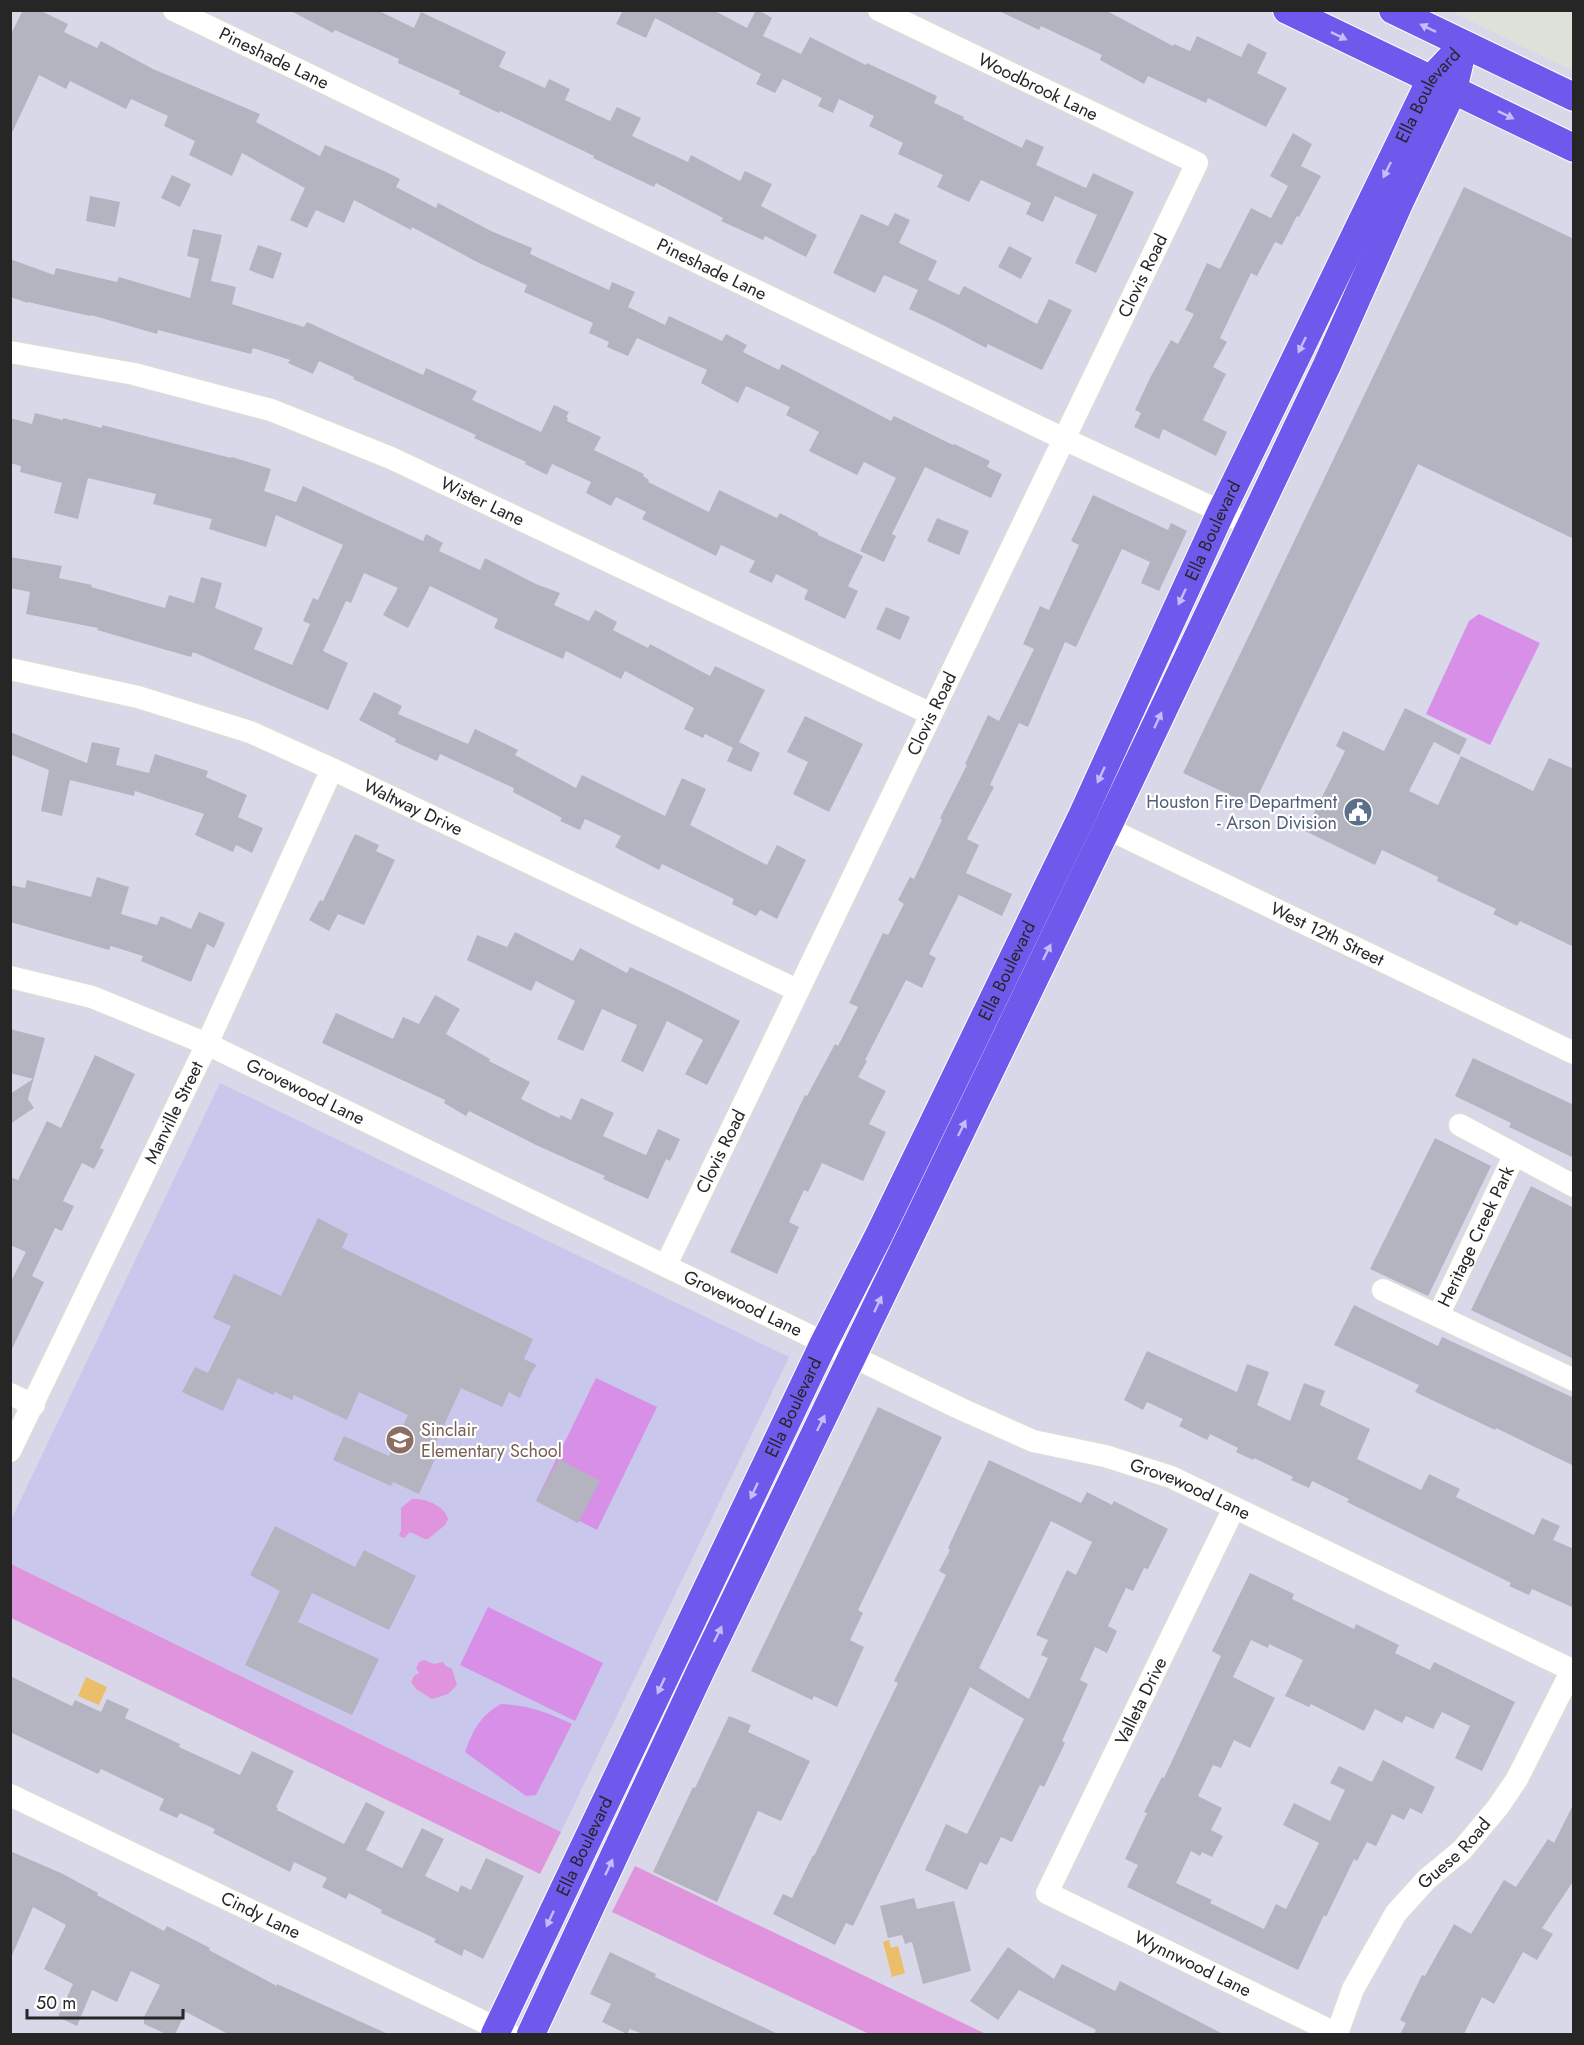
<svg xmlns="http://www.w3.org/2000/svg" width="1584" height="2045" font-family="Jost,sans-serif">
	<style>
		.industrial { fill: #dce1d9 }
		.education { fill: #c9c7eb }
		.green { fill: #e094dd }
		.pitch { fill: #d78fe8 }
		.water { fill: #ebbe6a }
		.building { fill: #b4b4c0; fill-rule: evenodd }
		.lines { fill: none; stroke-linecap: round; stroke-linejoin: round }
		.minor-casing { stroke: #dce0cd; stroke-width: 24 }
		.major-casing { stroke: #fff; stroke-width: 30 }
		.minor { stroke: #fff; stroke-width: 22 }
		.major { stroke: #6f59ed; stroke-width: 28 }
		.oneway { fill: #c5bdf8 }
		.labels { text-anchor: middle; stroke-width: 4.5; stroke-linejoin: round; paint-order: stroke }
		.street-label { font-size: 18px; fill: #262626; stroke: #fff }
		.service-label { font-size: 18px; fill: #4e5e75; stroke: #fff; text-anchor: end }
		.education-label { font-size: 18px; fill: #785e54; stroke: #fff; text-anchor: start }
	</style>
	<rect width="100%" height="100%" fill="#d8d8e9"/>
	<!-- industrial -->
	<path class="industrial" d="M1449,11H1573V71L1456,14Z"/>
	<!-- education -->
	<path class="education" d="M220,1083L789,1357L561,1832L11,1564L10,1522Z"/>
	<!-- green -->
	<g class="green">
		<path d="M412,1499C425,1498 444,1505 448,1519L445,1525L428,1539H425L410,1532L404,1538L399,1536L401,1531V1508Z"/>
		<path d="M11,1564L561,1832L540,1874L11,1618Z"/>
		<path d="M424,1660L434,1664L443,1662L446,1666L452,1669L457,1685L448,1694L432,1699L416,1689L411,1682L414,1676L419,1673L416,1668L419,1662Z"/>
		<path d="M635,1866L986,2034H869L612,1912Z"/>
	</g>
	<!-- pitch -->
	<g class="pitch">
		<path d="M1479,614L1540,643L1490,745L1426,714L1469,621Z"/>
		<path d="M596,1378L657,1407L597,1530L537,1499Z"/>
		<path d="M488,1607L603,1663L575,1721L460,1665Z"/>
		<path d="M501,1704C529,1705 547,1712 572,1724L536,1795L526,1796L465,1752C473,1730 480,1716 501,1704Z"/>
	</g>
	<!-- water -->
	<g class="water">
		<path d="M86,1677L107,1687L99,1705L78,1696Z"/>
		<path d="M889,1940L891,1948L898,1946L905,1973L892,1977L883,1942Z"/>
	</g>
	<!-- building -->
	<g class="building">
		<path d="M23,10H39L68,24L64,32L97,48L101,41L153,69L260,114L256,122L320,156L325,145L384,171L400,179L396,187L436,208L438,203L491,231L532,248L530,254L609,290L612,282L635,292L628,307L665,325L669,316L722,341L726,334L747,345L743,352L779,370L782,364L891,421L894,416L953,445L954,444L990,461L987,467L1002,474L991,498L925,467L892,534L896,536L884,562L860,551L896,478L864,462L857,475L809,451L819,432L786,415L790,407L759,392L746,386L738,403L701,383L707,370L637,338L628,356L607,347L609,342L589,333L593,323L524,292L527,285L477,262L412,227L411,230L354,200L344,223L316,210L307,228L290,220L305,188L242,153L232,176L189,155L195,141L164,126L168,116L131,99L126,109L70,81L66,89L39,75L10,137V36Z"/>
		<path d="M289,10H377L414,28L421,12L506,52L499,67L545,88L549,79L570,89L565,100L610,121L617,107L641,118L632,136L688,162L691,155L740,181L745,171L772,184L761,206L817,235L806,257L765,236L763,240L721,221L723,218L656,183L654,187L593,158L594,156L500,111L499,113L459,94L460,91L398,63L399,59L335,30L333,33Z"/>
		<path d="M623,10H713L747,28L756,10H758L772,18L763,36L801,54L810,37L866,65L867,63L937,96L934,103L964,117L963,119L1022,148L1026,139L1044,147L1036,165L1086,188L1093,173L1134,192L1096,273L1075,263L1097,215L1055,196L1043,222L1026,214L1031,203L981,180L969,202L937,187L943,175L898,154L903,143L869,126L874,116L839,99L833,113L818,106L822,98L783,79L775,93L756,84L761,74L655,18L646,38L616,24Z"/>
		<path d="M997,10H1105L1173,46L1174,44L1190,51L1197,36L1241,57L1248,43L1267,53L1257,73L1287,88L1266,127L1208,98L1206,103L1148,76L1144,84L1100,60L1102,55L1041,26L1039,30Z"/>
		<path d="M1293,133L1312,144L1301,166L1321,176L1299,217L1297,216L1282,245L1275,242L1257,276L1251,273L1220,338L1227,342L1213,367L1226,374L1203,420L1227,432L1216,456L1163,429L1159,439L1134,427L1141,413L1135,410L1150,378L1171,340L1178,344L1194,314L1185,310L1207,263L1220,269L1251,208L1271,218L1288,186L1270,176Z"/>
		<path d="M172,175L191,184L180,207L161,198Z"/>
		<path d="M1464,187L1574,239V539L1418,464L1253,806L1183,773Z"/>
		<path d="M90,196L120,202L115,227L86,221Z"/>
		<path d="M895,213L910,220L899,243L937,261L928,280L959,295L964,286L1037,324L1049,299L1072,310L1042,370L988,344L986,348L943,325L909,309L918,290L884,275L875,293L833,273L861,214L888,226Z"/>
		<path d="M193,229L222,235L211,281L236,287L232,304L304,327L307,322L423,375L426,368L477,391L472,400L541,432L554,405L569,412L566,417L568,418L567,421L601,437L594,450L644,474L643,476L649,480L648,482L709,512L719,490L777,518L780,513L818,533V535L863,556L848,586L858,591L845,619L804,599L808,590L776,574L772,583L749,572L755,561L721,545L716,556L642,519L646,512L616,497L611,506L586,493L591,482L552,464L547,475L525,464L526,462L474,438L476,435L353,379L354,377L319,361L313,374L288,363L290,360L253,348L251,354L158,330L157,334L91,315L90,316L28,302V303L10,297V259L54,275L56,268L117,282L119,277L190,298L199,259L187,256Z"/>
		<path d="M258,245L282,253L273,279L249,270Z"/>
		<path d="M1009,246L1032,258L1021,279L998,267Z"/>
		<path d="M35,413L63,420V418L102,428V425L231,458L232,457L271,469L264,491L296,502L303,486L423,541L426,534L443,543L439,551L480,570L485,558L536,584L560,593L554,605L589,621L595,610L617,622L613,630L648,648L650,644L710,676L715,666L765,690L739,742L760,753L751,772L727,761L733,748L705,734L703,738L684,729L694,708L625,671L621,679L566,651L563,659L494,628L498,619L430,586L408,628L383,615L398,588L364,573L351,603L346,601L323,651L348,663L328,710L193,652L191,657L97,630L98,628L26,614L30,592L10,588V557L62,566L59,578L92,585L91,587L165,608L169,595L194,603L201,577L222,583L215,608L263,628L254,649L292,665L310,624L303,621L313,598L318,600L343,545L276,515L266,547L209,529L212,519L153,504L156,494L88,478L78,519L54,513L62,483L20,472L21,466L10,463V418L32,424Z"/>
		<path d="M1093,495L1168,530L1171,523L1187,531L1159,591L1141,583L1150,562L1122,549L1076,647L1065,642L1028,727L1019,723L990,785L994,787L967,839L979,845L966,873L1012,894L1002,916L959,895L929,954L936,958L922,988L906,980L865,1060L867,1061L858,1077L886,1091L869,1124L886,1132L863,1181L822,1163L808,1192L804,1190L789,1222L799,1227L777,1274L730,1252L805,1095L807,1096L835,1044L838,1046L858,1007L849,1003L883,933L888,935L904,904L898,900L910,877L914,879L942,820L940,818L967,765L965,764L988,715L999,721L1034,649L1023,644L1040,606L1049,610L1079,545L1071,541Z"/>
		<path d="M937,518L969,531L959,555L927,541Z"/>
		<path d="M886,607L910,617L900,640L876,629Z"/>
		<path d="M374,692L402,706L398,714L468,744L475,729L518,750L515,755L576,788L582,775L665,816L682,778L706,789L690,825L767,865L777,845L806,860L777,919L760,910L756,916L732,904L734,899L662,864L659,870L615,847L621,836L585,819L580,830L560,821L562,818L513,792L514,788L440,754L437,761L395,742L396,739L359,720Z"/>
		<path d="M1405,708L1467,739L1459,755L1434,742L1409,791L1438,805L1461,756L1533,791L1549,758L1574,769V947L1520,921L1517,926L1493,914L1496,909L1437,881L1438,877L1382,850L1375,865L1305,831L1345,751L1336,746L1343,731L1384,751Z"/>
		<path d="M805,716L863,744L829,812L793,794L808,762L787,752Z"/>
		<path d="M10,732L87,763L92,742L120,748L116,765L149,773L155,754L208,771L206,777L247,795L238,817L263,828L252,853L236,845L233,852L195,835L204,814L135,791L134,796L70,780L62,816L41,811L49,770L10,754Z"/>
		<path d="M355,834L379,845L376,851L395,860L364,925L338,914L329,931L309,920L320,900L323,901Z"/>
		<path d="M97,877L129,887L121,914L157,925L161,916L191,929L199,912L225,923L214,948L207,944L191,982L141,961L143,956L111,946L109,950L10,922V885L25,888L27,880L91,897Z"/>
		<path d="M515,932L573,961L580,948L627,973L630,967L677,989L740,1021L707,1085L685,1074L703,1040L667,1021L643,1072L621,1061L637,1025L602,1009L583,1051L557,1039L575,1001L536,981L531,991L467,960L477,935L507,947Z"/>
		<path d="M435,995L460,1009L446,1034L490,1059L489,1061L530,1082L521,1099L559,1118L561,1115L571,1120L581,1098L614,1113L603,1136L646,1155L658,1129L680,1139L670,1161L666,1159L648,1199L603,1179L605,1176L536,1145L469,1111L466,1116L444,1103L445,1100L322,1043L336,1013L393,1039L403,1017L419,1024Z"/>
		<path d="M10,1029L45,1038L28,1099L34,1108L10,1124V1094L33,1079L10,1073Z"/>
		<path d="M95,1055L135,1074L100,1148L104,1150L94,1169L82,1163L63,1201L74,1206L62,1231L55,1228L32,1276L44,1282L10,1353V1283L26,1252L10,1245V1177L18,1180L47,1121L61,1128Z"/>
		<path d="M1473,1058L1574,1105V1158L1509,1127L1511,1123L1455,1096Z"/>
		<path d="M1435,1138L1491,1166L1428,1296L1370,1269Z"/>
		<path d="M1531,1186L1574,1208V1359L1471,1310Z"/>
		<path d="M318,1218L348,1234L342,1248L533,1339L524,1359L537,1365L531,1373L520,1398L509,1392L502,1407L461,1388L430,1456L435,1459L419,1494L393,1482L391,1486L333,1460L344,1436L389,1456L408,1415L359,1392L347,1420L294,1395L292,1400L275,1392L273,1395L238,1378L223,1411L182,1392L195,1367L208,1373L231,1326L213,1318L234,1274L281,1296Z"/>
		<path d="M1354,1305L1438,1346L1442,1337L1574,1398V1466L1496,1428L1495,1430L1415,1392L1419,1385L1334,1345Z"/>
		<path d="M1147,1351L1237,1392L1247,1364L1269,1372L1257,1405L1290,1421L1304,1383L1325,1391L1320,1405L1370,1429L1357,1459L1421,1490L1429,1474L1460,1489L1456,1497L1534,1535L1542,1518L1560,1526L1553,1540L1574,1549V1608L1532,1589L1529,1595L1509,1586L1511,1583L1347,1502L1349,1499L1312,1481L1309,1488L1291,1480L1293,1477L1254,1458L1253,1460L1236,1452L1238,1448L1210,1434L1207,1440L1179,1426L1183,1419L1147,1402L1143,1410L1124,1400Z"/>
		<path d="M878,1407L942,1437L858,1610L863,1613L850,1640L864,1647L837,1707L814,1696L812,1700L751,1671Z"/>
		<path d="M559,1459L600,1481L578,1523L536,1501Z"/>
		<path d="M989,1460L1081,1503L1087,1492L1112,1505L1114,1501L1168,1529L1148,1569L1144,1568L1133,1591L1126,1588L1108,1626L1117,1631L1107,1653L1095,1647L1080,1680L1088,1684L1062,1741L1065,1743L1044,1787L1040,1785L1012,1842L1001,1837L987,1865L980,1862L967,1890L925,1870L946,1824L967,1834L1024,1719L970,1687L853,1926L846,1923L835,1945L773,1914L783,1894L792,1898L813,1855L814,1856L898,1683L894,1681L946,1575L939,1571L950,1550L948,1548ZM1051,1521L1092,1542L1076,1575L1067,1570L1036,1635L1048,1640L1041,1655L1048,1658L1029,1699L979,1668Z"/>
		<path d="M275,1526L355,1567L364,1550L416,1576L389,1630L312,1593L298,1622L379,1659L352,1715L245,1665L280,1591L250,1575Z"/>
		<path d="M1250,1573L1294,1594L1292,1599L1354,1629L1356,1624L1399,1645L1395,1653L1430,1670L1434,1662L1515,1702L1482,1771L1455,1758L1470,1726L1442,1712L1433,1729L1406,1716L1402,1723L1375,1709L1364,1731L1311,1704L1309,1707L1285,1696L1303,1660L1269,1644L1268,1648L1251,1640L1233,1677L1275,1698L1250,1748L1234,1740L1221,1768L1213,1765L1198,1796L1222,1808L1211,1830L1223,1836L1212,1857L1202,1852L1200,1856L1191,1851L1176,1883L1212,1900L1210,1903L1264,1929L1276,1904L1286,1909L1319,1843L1283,1825L1294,1803L1330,1821L1345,1790L1330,1783L1339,1766L1372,1782L1383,1760L1435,1787L1422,1814L1410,1808L1404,1820L1392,1814L1376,1846L1367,1842L1357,1861L1354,1859L1326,1917L1324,1915L1298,1970L1127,1887L1138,1865L1125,1859L1147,1813L1144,1812L1162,1777L1164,1778L1221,1656L1212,1651Z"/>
		<path d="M10,1676L72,1706L75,1700L101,1712L107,1699L129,1709L125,1718L180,1744L179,1747L240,1775L252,1751L294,1771L276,1807L278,1808L277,1810L344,1844L366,1802L385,1812L366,1850L402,1868L422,1828L444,1839L425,1876L458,1892L461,1885L471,1890L486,1858L524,1876L483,1959L464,1949L462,1956L434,1942L436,1939L381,1913L382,1910L349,1893L346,1899L322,1887L327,1878L294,1862L290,1872L213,1833L215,1829L180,1813L177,1818L159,1810L164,1799L101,1769L98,1774L10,1732Z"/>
		<path d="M729,1716L751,1725L748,1732L810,1761L781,1821L758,1811L717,1902L653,1872L693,1787L695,1788Z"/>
		<path d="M1574,1803V1880L1542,1928L1553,1934L1537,1960L1523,1952L1494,2004L1482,1997L1464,2034H1400L1406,2023L1400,2020L1422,1975L1425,1976L1454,1924L1471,1934L1504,1880L1516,1887L1548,1839L1554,1843Z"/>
		<path d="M10,1851L63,1874L98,1893L97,1895L164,1931L167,1926L210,1948L209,1950L277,1986V1984L388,2034H228L186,2012L175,2034H166L144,2024V2017L160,1985L131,1971L117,2002L92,1990L77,2026L58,2017L73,1984L44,1969L66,1925L33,1907L10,1960Z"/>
		<path d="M914,1898L917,1909L954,1901L971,1971L923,1984L912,1942L905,1944L902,1935L888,1938L880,1906Z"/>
		<path d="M1008,1947L1054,1979L1062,1964L1115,1991L1120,1981L1223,2034H1094L1096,2030L1019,1990L998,2020L970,2001Z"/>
		<path d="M610,1952L656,1974L655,1977L778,2034H643L630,2029L627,2034L602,2022L611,2004L590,1994Z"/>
	</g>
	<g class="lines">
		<!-- minor casing -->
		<g class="minor-casing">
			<g id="minor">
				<path id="s1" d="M174,10L1064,439L1250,525"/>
				<path id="s2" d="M10,352L134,374L271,410L391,458L931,714"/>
				<path id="s3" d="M10,669L138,697L250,732L332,769L797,990"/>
				<path id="s4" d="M1092,821L1574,1053"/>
				<path id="s5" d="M10,977L92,997L207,1044L959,1408L1033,1441L1105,1456L1171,1477L1574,1671"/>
				<path d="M1460,1125L1574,1186"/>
				<path id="s6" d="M666,1265L1197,163L879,10"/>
				<path d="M1383,1290L1574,1380"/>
				<path id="s7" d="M1438,1316L1514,1156"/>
				<path d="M10,1394L34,1405"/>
				<path id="s8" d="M10,1451L207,1044L332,769"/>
				<path id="s9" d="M1234,1508L1047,1893L1337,2034L1353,1989L1396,1913L1427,1879L1462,1850L1498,1807L1517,1779L1572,1670"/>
				<path id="s10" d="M10,1795L509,2034"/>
			</g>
		</g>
		<!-- major casing -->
		<g class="major-casing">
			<g id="major">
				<path d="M1287,10L1574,148"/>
				<path d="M1393,10L1574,97"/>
				<path id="s11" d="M495,2034L824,1343L879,1235L1082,816L1221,512L1431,79L1463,45"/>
				<path d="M531,2034L700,1672L1107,828L1327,365L1400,201L1453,90L1463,47"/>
			</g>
		</g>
		<!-- minor -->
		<use href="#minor" class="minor"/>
		<!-- major -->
		<use href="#major" class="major"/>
	</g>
	<!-- one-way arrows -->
	<defs><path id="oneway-solid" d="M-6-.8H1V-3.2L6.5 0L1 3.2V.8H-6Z" transform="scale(1.5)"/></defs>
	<g class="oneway">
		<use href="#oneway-solid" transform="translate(1428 28) rotate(-154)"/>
		<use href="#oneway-solid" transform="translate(1339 36) rotate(26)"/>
		<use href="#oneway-solid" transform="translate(1506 115) rotate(26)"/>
		<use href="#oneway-solid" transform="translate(1387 170) rotate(116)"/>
		<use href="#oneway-solid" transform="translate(1302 345) rotate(116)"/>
		<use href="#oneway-solid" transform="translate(1182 597) rotate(115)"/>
		<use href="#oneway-solid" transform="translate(1158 720) rotate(-65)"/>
		<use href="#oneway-solid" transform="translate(1101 775) rotate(115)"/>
		<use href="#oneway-solid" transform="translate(1047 952) rotate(-64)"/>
		<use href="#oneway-solid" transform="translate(962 1128) rotate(-64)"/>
		<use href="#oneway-solid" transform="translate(878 1304) rotate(-65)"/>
		<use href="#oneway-solid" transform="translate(821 1423) rotate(-64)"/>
		<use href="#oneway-solid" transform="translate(754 1491) rotate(115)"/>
		<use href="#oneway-solid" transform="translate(718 1634) rotate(-64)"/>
		<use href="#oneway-solid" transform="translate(661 1686) rotate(115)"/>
		<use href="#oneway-solid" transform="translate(609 1867) rotate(-65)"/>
		<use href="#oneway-solid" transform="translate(550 1919) rotate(115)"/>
	</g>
	<!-- icons -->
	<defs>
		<g id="civic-disc" transform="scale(1.5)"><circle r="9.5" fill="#5c6f8a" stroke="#fff"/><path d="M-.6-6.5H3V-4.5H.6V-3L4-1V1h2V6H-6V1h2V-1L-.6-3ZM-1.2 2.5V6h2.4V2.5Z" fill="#fff"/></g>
		<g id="school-disc" transform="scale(1.5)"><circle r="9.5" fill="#8d6e63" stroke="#fff"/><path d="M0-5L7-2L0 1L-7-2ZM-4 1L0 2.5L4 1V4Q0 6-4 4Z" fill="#fff"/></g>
	</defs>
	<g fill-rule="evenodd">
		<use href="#civic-disc" x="1358" y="812"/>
		<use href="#school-disc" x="400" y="1440"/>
	</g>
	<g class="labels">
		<!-- street labels -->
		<g class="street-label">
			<text dy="6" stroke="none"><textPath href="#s1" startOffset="111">Pineshade Lane</textPath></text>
			<text transform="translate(1038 87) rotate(26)" y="6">Woodbrook Lane</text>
			<text dy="6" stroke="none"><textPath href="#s11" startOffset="2152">Ella Boulevard</textPath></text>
			<text dy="6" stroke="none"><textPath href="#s1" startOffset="597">Pineshade Lane</textPath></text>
			<text dy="6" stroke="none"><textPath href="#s6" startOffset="1098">Clovis Road</textPath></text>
			<text dy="6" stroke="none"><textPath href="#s2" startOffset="498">Wister Lane</textPath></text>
			<text dy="6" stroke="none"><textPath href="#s11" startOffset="1666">Ella Boulevard</textPath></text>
			<text dy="6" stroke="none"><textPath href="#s6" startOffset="612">Clovis Road</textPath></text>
			<text dy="6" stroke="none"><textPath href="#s3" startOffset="428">Waltway Drive</textPath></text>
			<text dy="6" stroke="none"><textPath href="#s4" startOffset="261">West 12th Street</textPath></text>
			<text dy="6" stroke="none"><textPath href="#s11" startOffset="1180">Ella Boulevard</textPath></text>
			<text dy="6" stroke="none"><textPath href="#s5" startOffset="318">Grovewood Lane</textPath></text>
			<text dy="6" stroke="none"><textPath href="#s8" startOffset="376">Manville Street</textPath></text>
			<text dy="6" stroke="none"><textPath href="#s6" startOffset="126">Clovis Road</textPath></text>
			<text dy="6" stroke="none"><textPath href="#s7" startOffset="88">Heritage Creek Park</textPath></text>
			<text dy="6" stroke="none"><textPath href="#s5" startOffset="804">Grovewood Lane</textPath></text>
			<text dy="6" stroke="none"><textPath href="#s11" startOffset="694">Ella Boulevard</textPath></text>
			<text dy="6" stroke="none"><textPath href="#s5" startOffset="1290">Grovewood Lane</textPath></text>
			<text transform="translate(1141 1701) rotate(-64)" y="6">Valleta Drive</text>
			<text dy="6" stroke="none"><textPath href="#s11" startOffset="208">Ella Boulevard</textPath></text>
			<text dy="6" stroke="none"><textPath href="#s9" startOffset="969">Guese Road</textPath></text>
			<text dy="6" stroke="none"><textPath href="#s10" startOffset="278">Cindy Lane</textPath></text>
			<text dy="6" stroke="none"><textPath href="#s9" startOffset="590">Wynnwood Lane</textPath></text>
		</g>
		<!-- service labels -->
		<g class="service-label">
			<text x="1337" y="808">Houston Fire Department<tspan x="1337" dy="21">- Arson Division</tspan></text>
		</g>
		<!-- education labels -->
		<g class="education-label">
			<text x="421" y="1436">Sinclair<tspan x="421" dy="21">Elementary School</tspan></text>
		</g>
	</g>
	<!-- border -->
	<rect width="1584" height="2045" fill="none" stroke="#262626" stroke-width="24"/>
	<!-- scale -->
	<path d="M27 2009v9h156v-9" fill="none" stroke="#262626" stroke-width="3"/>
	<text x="36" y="2009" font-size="18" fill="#262626" stroke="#ffffff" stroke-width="4.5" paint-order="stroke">50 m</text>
</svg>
